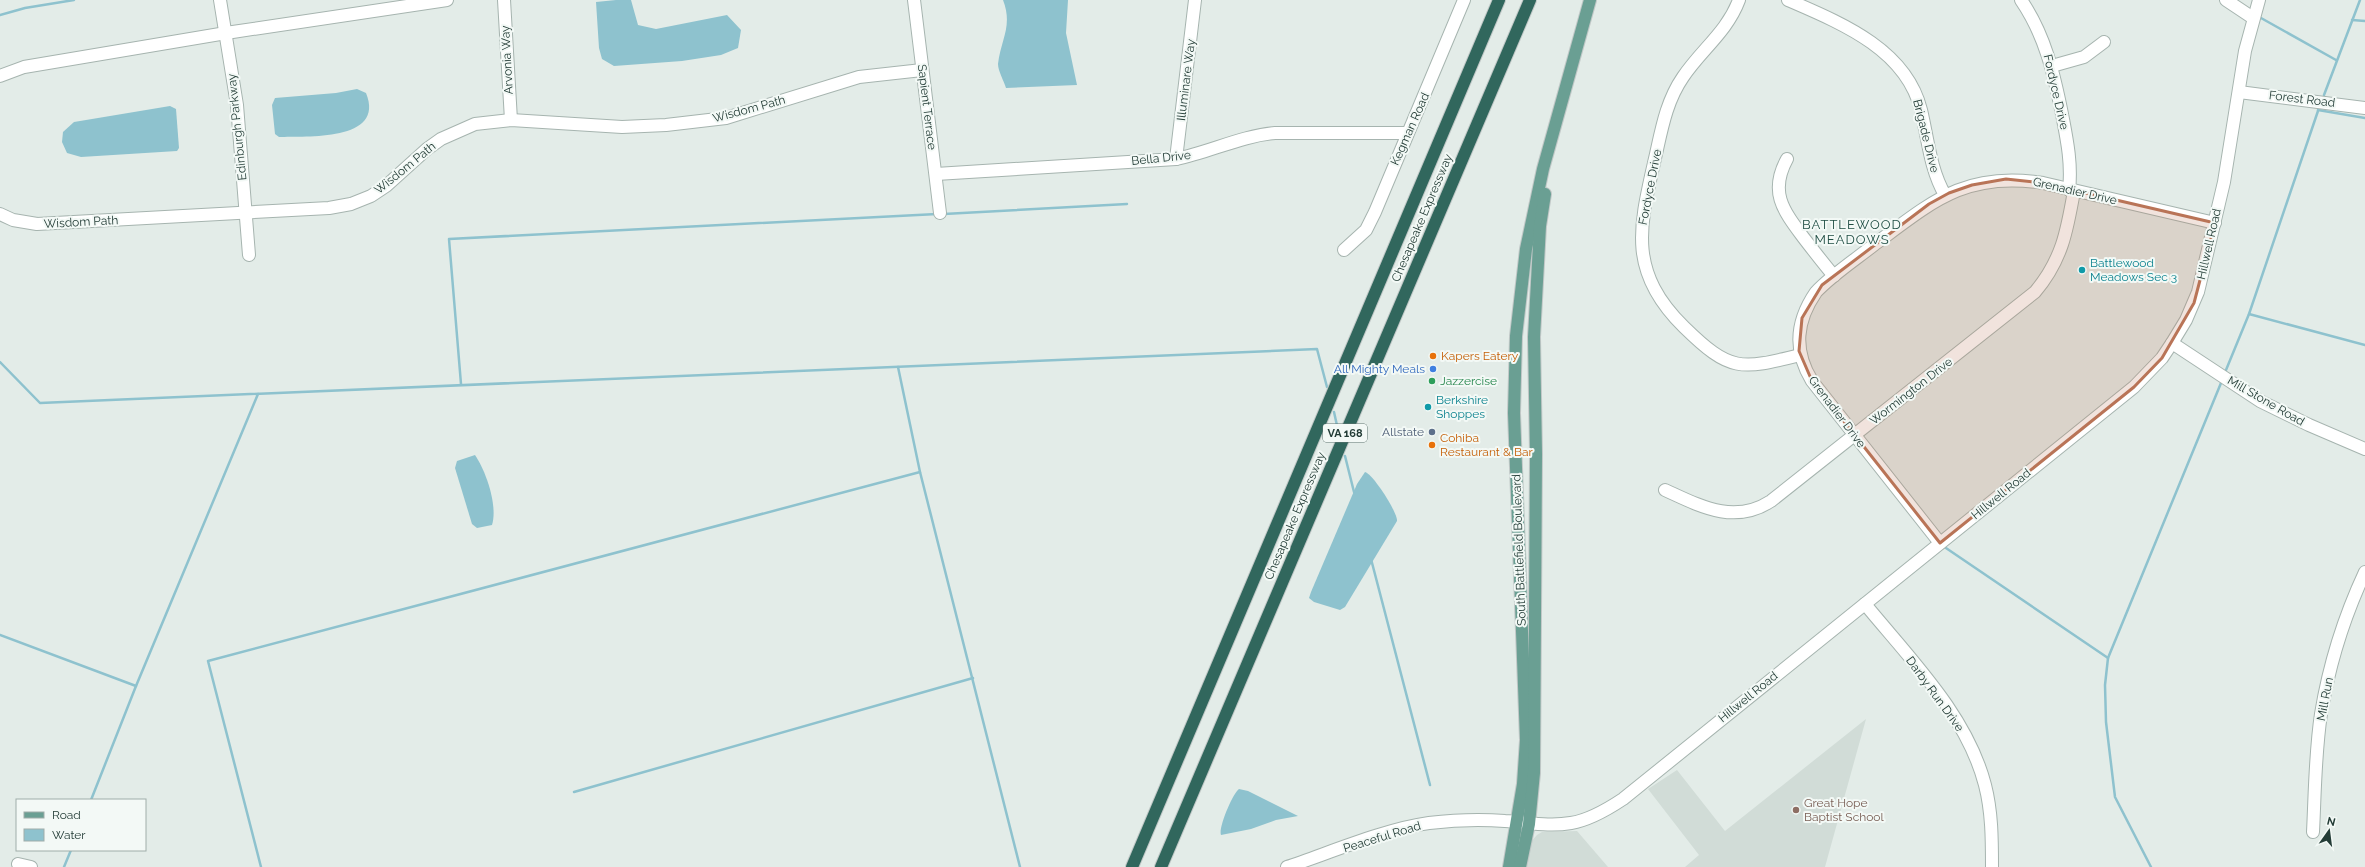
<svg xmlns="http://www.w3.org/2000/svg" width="2365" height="867" font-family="Raleway,sans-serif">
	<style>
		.built { fill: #d1dcd7 }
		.water { fill: #8ec2ce }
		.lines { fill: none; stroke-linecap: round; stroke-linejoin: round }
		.stream { stroke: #8ec2ce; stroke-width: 2.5 }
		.minor-casing { stroke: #a6b4af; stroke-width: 14 }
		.major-casing { stroke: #c1c8c7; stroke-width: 14 }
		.highway-casing { stroke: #c1c8c7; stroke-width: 14 }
		.minor { stroke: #fff; stroke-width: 12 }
		.major { stroke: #6a9f93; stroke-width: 12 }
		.highway { stroke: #31675d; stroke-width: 12 }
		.marked { fill: #b97457; fill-opacity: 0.2; stroke: #b97457; stroke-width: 3; stroke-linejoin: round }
		.culture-dot { fill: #0f9aa8; stroke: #f3f9f6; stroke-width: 1.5 }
		.food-dot { fill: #e8710a; stroke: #f3f9f6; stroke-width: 1.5 }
		.shop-dot { fill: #3f7fe0; stroke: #f3f9f6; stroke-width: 1.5 }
		.leisure-dot { fill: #2e9e5b; stroke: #f3f9f6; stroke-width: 1.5 }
		.service-dot { fill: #5c6f8a; stroke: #f3f9f6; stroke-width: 1.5 }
		.education-dot { fill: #8d6e63; stroke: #f3f9f6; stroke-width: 1.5 }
		.labels { text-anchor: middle; stroke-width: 4; stroke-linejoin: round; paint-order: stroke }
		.shield { fill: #f3f9f6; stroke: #617570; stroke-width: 1 }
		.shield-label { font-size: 11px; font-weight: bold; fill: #233c36 }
		.street-label { font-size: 12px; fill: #233c36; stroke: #f3f9f6 }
		.culture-label { font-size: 12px; fill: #0d838f; stroke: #f3f9f6; text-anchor: start }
		.food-label { font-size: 12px; fill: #c56008; stroke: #f3f9f6; text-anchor: start }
		.shop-label { font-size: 12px; fill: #366cbe; stroke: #f3f9f6; text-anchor: end }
		.leisure-label { font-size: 12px; fill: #27864d; stroke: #f3f9f6; text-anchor: start }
		.service-label { font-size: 12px; fill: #4e5e75; stroke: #f3f9f6; text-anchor: end }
		.education-label { font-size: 12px; fill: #785e54; stroke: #f3f9f6; text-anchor: start }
		.neighbourhood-label { font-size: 13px; letter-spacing: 1px; fill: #204e44; stroke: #f3f9f6 }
	</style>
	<rect width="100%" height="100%" fill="#e3ece8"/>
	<!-- built -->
	<g class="built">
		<path d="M1866,719L1825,867H1685L1699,855L1648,789L1677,770L1725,831Z"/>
		<path d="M1577,831L1608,867H1524L1529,844L1537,835L1542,832Z"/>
	</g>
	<!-- water -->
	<g class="water">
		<path d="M616,0H631L638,25L656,29L727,15L741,30L738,48L721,55L682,61L614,66L602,59L599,48L596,2Z"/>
		<path d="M1003,0H1068L1066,33L1077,85L1006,88C1004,81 998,71 998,64C1001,39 1013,26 1003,0Z"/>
		<path d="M357,89L366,93C386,142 305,136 279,137L275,134L272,105L275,98L336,93Z"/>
		<path d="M170,106L176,109L179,148L177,151L81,157L67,153L62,142L63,132L74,122Z"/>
		<path d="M475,455C486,471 498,506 492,525L477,528L472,524L455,468L457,461Z"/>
		<path d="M1365,472C1373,474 1398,513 1397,521L1345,607L1340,610L1314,602L1309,598L1311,592L1357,484Z"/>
		<path d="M1239,789L1248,791L1298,816L1276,820L1251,829L1221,835C1218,828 1233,793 1239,789Z"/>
	</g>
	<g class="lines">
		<!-- stream -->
		<g class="stream">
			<path d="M0,15L25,8L74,0"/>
			<path d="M2261,18L2336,60"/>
			<path d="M2352,20L2365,21"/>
			<path d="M2324,95L2360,0"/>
			<path d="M2318,110L2365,118"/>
			<path d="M944,214L1127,204"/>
			<path d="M2249,314L2365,345"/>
			<path d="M0,362L40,403L1317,349L1327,387"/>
			<path d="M898,367L920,472L1020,867"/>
			<path d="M2226,370L2249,314L2319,108"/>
			<path d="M461,384L449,239L937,214"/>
			<path d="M1334,412L1338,430"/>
			<path d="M1345,456L1354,492"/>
			<path d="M1943,546L2108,658"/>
			<path d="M1371,559L1430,785"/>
			<path d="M0,635L136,686"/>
			<path d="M574,792L973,678"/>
			<path d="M91,800L136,686L258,394"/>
			<path d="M64,867L71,850"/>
			<path d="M261,867L208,661L920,472"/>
			<path d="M2151,867L2115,797L2106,722L2105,685L2108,658L2221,383"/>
		</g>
		<!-- minor casing -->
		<g class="minor-casing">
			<g id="minor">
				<path d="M220,0L237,105L249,255"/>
				<path d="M504,0L511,120"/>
				<path d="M914,0L940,213"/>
				<path d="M1739,0C1727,32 1701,50 1683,77C1667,100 1662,127 1656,154C1640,225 1626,270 1684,327C1730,372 1740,370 1800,355"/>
				<path d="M1788,0C1841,23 1906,49 1921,110C1928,139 1930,169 1945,195"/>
				<path d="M2021,0C2045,35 2054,74 2062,114C2067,140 2072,164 2069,190"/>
				<path d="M2226,0L2253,18"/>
				<path d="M2052,66L2084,57L2104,42"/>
				<path d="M0,76L24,67L226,33L447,0"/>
				<path d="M2239,92L2365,108"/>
				<path d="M1176,159L1195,0"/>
				<path d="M1787,159C1769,192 1783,210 1803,237C1813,250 1823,263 1834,276"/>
				<path d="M936,174L1176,159C1210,152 1241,136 1275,133H1407"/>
				<path d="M0,214L13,220L37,224L329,208L351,204L371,196L386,186L427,149L441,139L475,124L511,120L622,127L666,125L726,118L859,77L922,70"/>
				<path d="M1344,250L1366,230L1375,212L1464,0"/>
				<path d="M2172,343L2260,401L2309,425L2365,449"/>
				<path d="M1665,490C1700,506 1734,525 1771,501L2035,292C2062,260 2067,231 2074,191"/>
				<path d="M1940,543L1812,381C1793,350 1796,321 1816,292C1833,274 1855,260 1875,244C1933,201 1966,171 2043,183L2215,223"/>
				<path d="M1865,604C1910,659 1967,715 1985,785C1992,812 1992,840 1992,867"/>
				<path d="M2313,832C2315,793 2315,753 2321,714C2329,665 2344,617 2365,572"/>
				<path d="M18,864L31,867"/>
				<path d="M1287,867C1329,853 1385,829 1429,823C1454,820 1479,819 1505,821C1527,822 1548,827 1571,823C1590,820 1608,809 1623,799L2134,387L2162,358L2172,343L2186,320L2198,292L2224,182L2245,51L2259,0"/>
			</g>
		</g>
		<!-- major casing -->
		<g class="major-casing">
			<g id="major">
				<path d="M1509,867L1523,784L1526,740L1514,413L1516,336L1526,249L1543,169L1590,0"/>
				<path d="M1520,867L1529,824L1534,773L1536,454L1534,337L1540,226L1545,194"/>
			</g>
		</g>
		<!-- highway casing -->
		<g class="highway-casing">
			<g id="highway">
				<path d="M1132,867L1499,0"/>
				<path d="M1161,867L1530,0"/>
			</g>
		</g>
		<!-- minor -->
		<use href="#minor" class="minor"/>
		<!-- major -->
		<use href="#major" class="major"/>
		<!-- highway -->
		<use href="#highway" class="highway"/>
	</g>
	<!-- marked area -->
	<path class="marked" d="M2006,179L2043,183L2215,223L2194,303L2162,358L2134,387L1940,543L1812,381L1799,351L1802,318L1822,285L1929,204L1949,193L1972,185Z"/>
	<!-- markers -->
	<g class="culture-dot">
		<circle cx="2082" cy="270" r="4"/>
		<circle cx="1428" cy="407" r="4"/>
	</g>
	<g class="food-dot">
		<circle cx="1433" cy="356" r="4"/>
		<circle cx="1432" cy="445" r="4"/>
	</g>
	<circle class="shop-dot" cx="1433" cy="369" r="4"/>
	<circle class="leisure-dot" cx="1432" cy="381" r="4"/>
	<circle class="service-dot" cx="1432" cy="432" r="4"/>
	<circle class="education-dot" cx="1796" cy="810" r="4"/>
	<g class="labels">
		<!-- shield labels -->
		<rect class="shield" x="1323" y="424" width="44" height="18" rx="3"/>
		<g class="shield-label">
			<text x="1345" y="437">VA 168</text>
		</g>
		<!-- street labels -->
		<g class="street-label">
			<text transform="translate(507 60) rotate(-93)" y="4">Arvonia Way</text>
			<text transform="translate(1186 80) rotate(-83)" y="4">Illuminare Way</text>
			<text transform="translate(2056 92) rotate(77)" y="4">Fordyce Drive</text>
			<text transform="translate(2302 99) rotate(7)" y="4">Forest Road</text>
			<text transform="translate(927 107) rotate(83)" y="4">Sapient Terrace</text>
			<text transform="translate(749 109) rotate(-15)" y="4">Wisdom Path</text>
			<text transform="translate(237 127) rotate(-96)" y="4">Edinburgh Parkway</text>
			<text transform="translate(1410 129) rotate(-66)" y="4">Kegman Road</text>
			<text transform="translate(1926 136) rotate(76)" y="4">Brigade Drive</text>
			<text transform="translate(1161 158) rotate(-6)" y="4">Bella Drive</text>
			<text transform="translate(405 168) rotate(-39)" y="4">Wisdom Path</text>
			<text transform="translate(1650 187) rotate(-79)" y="4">Fordyce Drive</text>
			<text transform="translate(2075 191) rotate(13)" y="4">Grenadier Drive</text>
			<text transform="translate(1422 218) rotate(-67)" y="4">Chesapeake Expressway</text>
			<text transform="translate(81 222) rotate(-3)" y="4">Wisdom Path</text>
			<text transform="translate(2209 244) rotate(-77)" y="4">Hillwell Road</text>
			<text transform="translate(1911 391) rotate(-38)" y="4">Wormington Drive</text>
			<text transform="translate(2266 401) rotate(30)" y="4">Mill Stone Road</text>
			<text transform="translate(1837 412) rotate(53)" y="4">Grenadier Drive</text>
			<text transform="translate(2001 494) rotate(-39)" y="4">Hillwell Road</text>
			<text transform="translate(1295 516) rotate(-67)" y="4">Chesapeake Expressway</text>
			<text transform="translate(1519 550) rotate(-92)" y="4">South Battlefield Boulevard</text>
			<text transform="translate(1935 694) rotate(54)" y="4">Darby Run Drive</text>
			<text transform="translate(1748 697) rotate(-39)" y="4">Hillwell Road</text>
			<text transform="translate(2325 699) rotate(-79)" y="4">Mill Run</text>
			<text transform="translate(1382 837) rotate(-17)" y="4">Peaceful Road</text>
		</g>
		<!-- culture labels -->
		<g class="culture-label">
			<text x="2090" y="267">Battlewood<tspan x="2090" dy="14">Meadows Sec 3</tspan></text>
			<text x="1436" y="404">Berkshire<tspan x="1436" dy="14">Shoppes</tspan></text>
		</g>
		<!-- food labels -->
		<g class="food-label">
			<text x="1441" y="360">Kapers Eatery</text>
			<text x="1440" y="442">Cohiba<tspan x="1440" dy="14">Restaurant &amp; Bar</tspan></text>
		</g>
		<!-- shop labels -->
		<g class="shop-label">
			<text x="1425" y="373">All Mighty Meals</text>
		</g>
		<!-- leisure labels -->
		<g class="leisure-label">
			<text x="1440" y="385">Jazzercise</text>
		</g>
		<!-- service labels -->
		<g class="service-label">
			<text x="1424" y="436">Allstate</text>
		</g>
		<!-- education labels -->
		<g class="education-label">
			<text x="1804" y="807">Great Hope<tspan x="1804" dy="14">Baptist School</tspan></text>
		</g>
		<!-- neighbourhood labels -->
		<g class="neighbourhood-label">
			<text x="1852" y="229">BATTLEWOOD<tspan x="1852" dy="15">MEADOWS</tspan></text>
		</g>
	</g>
	<!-- legend -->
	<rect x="16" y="799" width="130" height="52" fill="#f3f9f6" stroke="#a0ada9"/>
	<rect x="24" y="812" width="20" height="6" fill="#6a9f93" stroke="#a0ada9"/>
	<text x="52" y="819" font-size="12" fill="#233c36">Road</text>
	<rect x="24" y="829" width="20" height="12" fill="#8ec2ce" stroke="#a0ada9"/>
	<text x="52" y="839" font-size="12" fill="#233c36">Water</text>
	<!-- north arrow -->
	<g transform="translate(2329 831) rotate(14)" stroke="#f3f9f6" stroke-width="3" paint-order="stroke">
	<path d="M0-3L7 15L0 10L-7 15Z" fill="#233c36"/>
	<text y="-6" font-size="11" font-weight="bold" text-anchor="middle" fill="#233c36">N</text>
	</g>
</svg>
